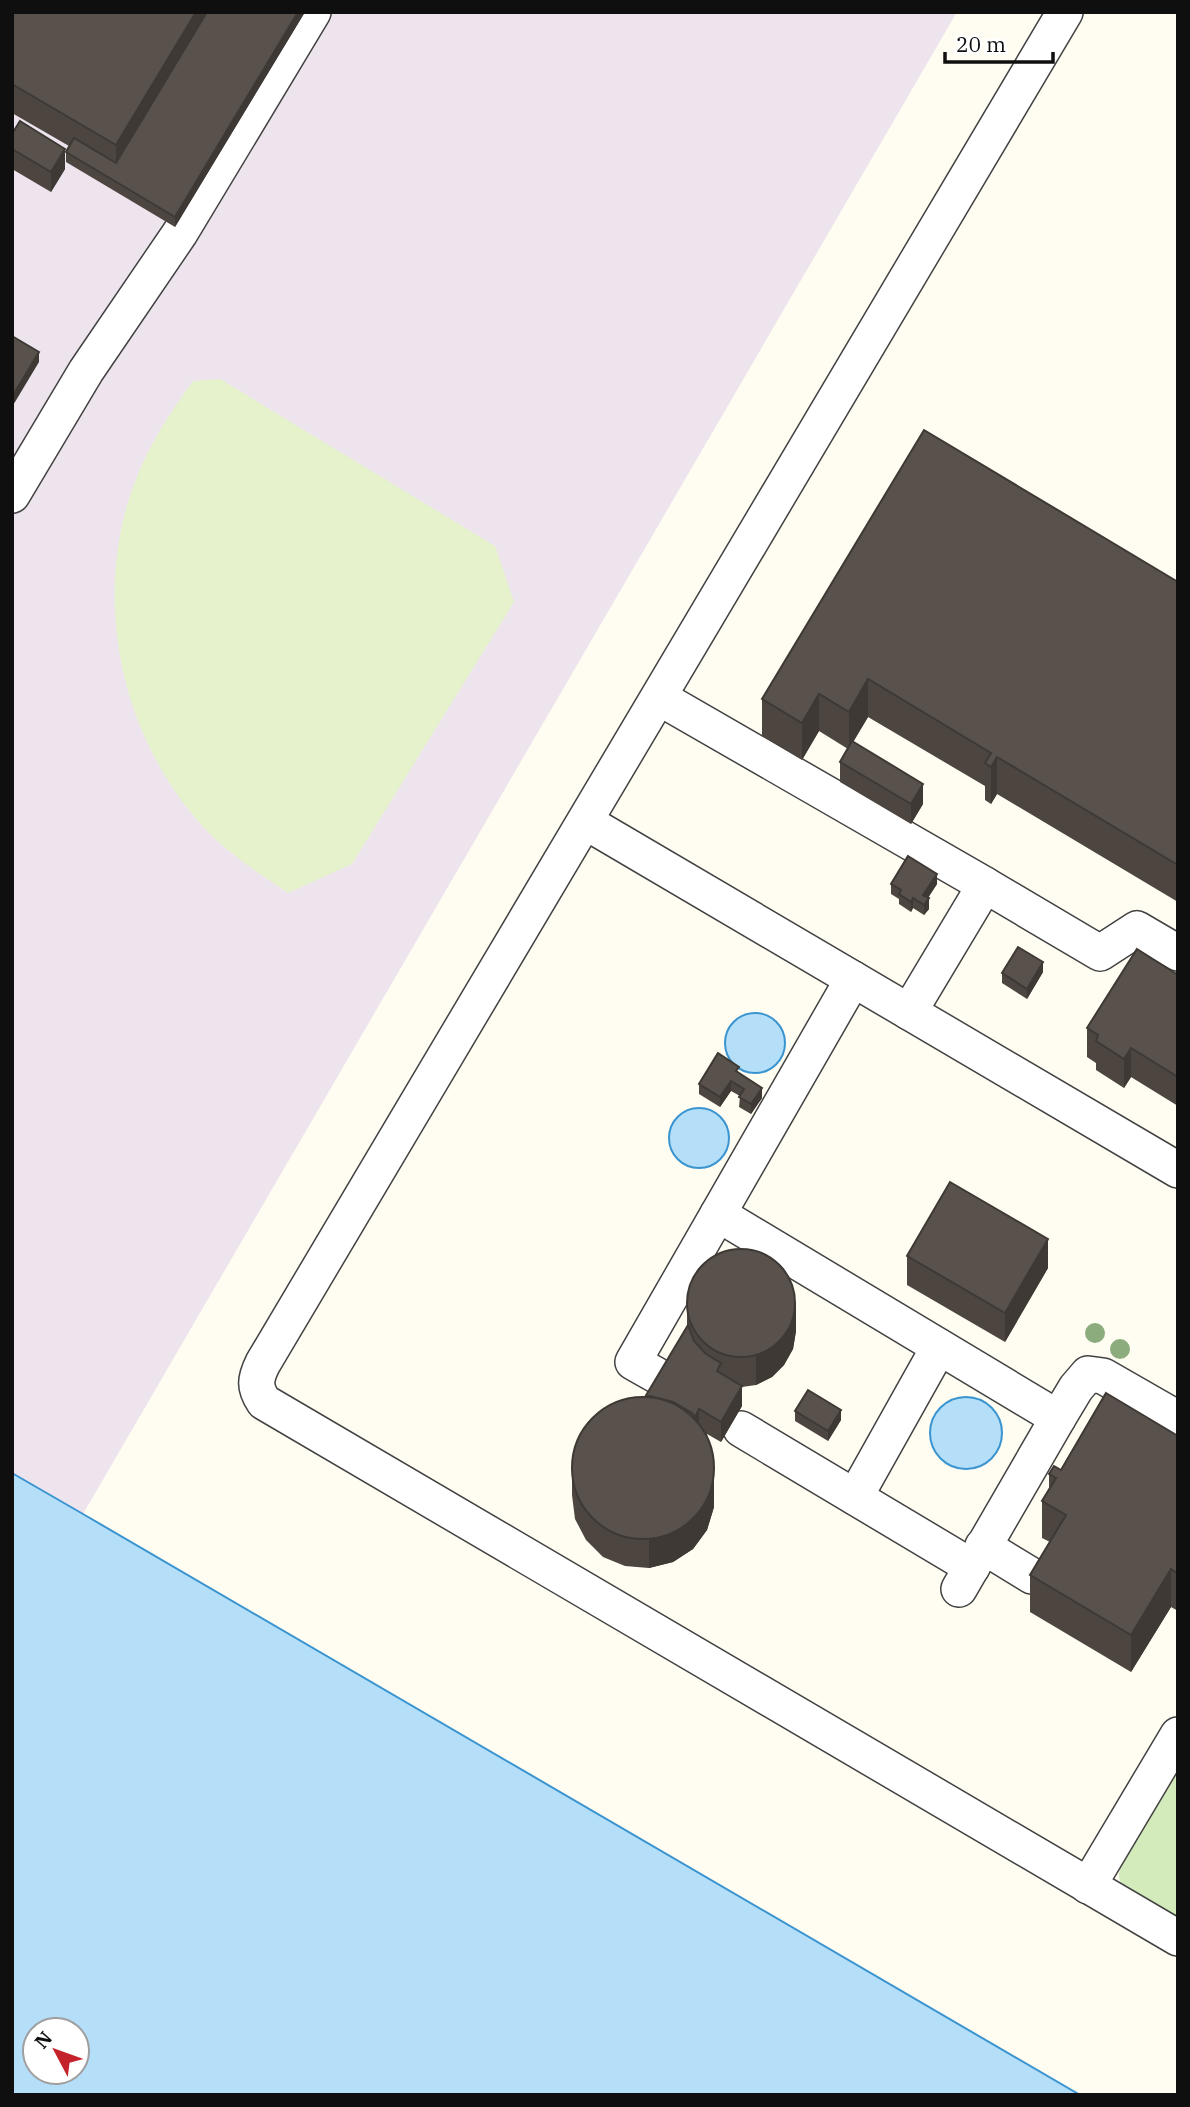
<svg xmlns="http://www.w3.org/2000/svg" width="1190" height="2107" font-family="'IBM Plex Serif',serif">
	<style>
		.industrial { fill: #ede4ee }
		.green { fill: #d3ebba }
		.pitch { fill: #e5f2cc }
		.water { fill: #b5dff8; stroke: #3a94d0; stroke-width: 2; fill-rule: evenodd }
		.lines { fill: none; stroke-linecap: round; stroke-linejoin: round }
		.minor-casing { stroke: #424242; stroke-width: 38 }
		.minor { stroke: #fff; stroke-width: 35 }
		.tree { fill: #8cac7d }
		.wall { fill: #4d4640 }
		.shaded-wall { fill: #3e3934 }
		.building { fill: #59514b; stroke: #3e3934; stroke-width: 2 }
	</style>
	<rect width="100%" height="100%" fill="#fffcf2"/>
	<!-- industrial -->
	<path class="industrial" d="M12,12H957L83,1514L12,1473Z"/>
	<!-- green -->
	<path class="green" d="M1178,1770V1920C1164,1912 1125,1895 1120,1881C1117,1873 1121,1866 1125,1859Z"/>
	<!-- pitch -->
	<path class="pitch" d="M220,379L495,546L514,602L352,864L288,893C260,874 232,856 208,832C123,743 91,604 133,487C147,448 169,414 193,381Z"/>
	<!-- water -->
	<g class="water">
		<circle cx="755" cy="1043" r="30"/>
		<circle cx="699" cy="1138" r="30"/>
		<circle cx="966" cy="1433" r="36"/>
		<path d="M12,1473L83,1514L1080,2095H12ZM35,2030H77V2072H35Z"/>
	</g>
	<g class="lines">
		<!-- minor casing -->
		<g class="minor-casing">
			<g id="minor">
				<path d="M1065,12L263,1363C255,1379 254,1387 264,1402L1178,1938"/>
				<path d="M12,495L86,371L180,233L313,12"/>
				<path d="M660,698L985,885"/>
				<path d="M586,822L1178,1170"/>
				<path d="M909,1012L985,885L1100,953L1137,929L1178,953"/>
				<path d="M718,1214L1058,1418"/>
				<path d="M656,1375L633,1362L853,979"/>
				<path d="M741,1429L972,1567"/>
				<path d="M855,1497L939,1347"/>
				<path d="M983,1546L1032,1576"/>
				<path d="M959,1589L1058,1418L1076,1388L1088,1374L1103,1376L1178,1419"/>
				<path d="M1088,1886L1178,1735"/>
			</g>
		</g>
		<!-- minor -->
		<use href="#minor" class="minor"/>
	</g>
	<!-- trees -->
	<g class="tree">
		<circle cx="1095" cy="1333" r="10"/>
		<circle cx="1120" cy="1349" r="10"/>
	</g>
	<!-- wall -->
	<g class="wall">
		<path d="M12,12H305L175,227L66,162V152L69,146L12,113Z"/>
		<path d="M12,134L65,169L51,192L12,169Z"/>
		<path d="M1178,582V902L997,794L991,804L985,800V786L868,717L853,742L923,804L911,824L840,782V762L848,749L819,731L802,760L762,736V699Z"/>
		<path d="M891,884H937L928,898L929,909L924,915L913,908L911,912L899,904V899L891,894Z"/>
		<path d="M1043,972L1027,999L1002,983V973Z"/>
		<path d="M1178,975V1106L1131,1077L1124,1088L1096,1070V1063L1087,1057V1028Z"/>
		<path d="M739,1073L762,1098L751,1114L739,1107L740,1096L731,1091L720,1107L699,1094V1084Z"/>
		<path d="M907,1256L1048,1268L1005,1342L907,1285Z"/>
		<path d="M687,1297L796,1331L793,1349L784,1365L772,1377L756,1385L742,1387V1406L721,1442L707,1434L714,1507L707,1530L693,1549L673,1562L649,1568L625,1566L603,1557L586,1540L575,1519L572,1495V1466L645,1397L687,1327Z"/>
		<path d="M795,1411L841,1420L828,1441L795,1421Z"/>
		<path d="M1178,1436V1611L1171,1607L1131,1672L1030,1612V1575L1050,1542L1042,1538V1501L1049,1489V1474L1061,1470Z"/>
	</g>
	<!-- shaded-wall -->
	<g class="shaded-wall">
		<path d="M196,12H213L116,174V145Z"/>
		<path d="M298,12H305L175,227V217Z"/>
		<path d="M65,149V169L51,192V172Z"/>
		<path d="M39,352V362L12,407V397Z"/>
		<path d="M868,679V717L849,749V712Z"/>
		<path d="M819,694V731L802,760V723Z"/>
		<path d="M997,757V794L991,804V767Z"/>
		<path d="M923,784V804L911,824V804Z"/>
		<path d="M937,874V884L923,905V895Z"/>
		<path d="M913,898V908L911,912V902Z"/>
		<path d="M929,898V909L924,915V905Z"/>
		<path d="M1043,962V972L1027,999V989Z"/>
		<path d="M1131,1048V1077L1124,1088V1059Z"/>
		<path d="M731,1081V1091L720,1107V1097Z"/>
		<path d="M762,1088V1098L751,1114V1104Z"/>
		<path d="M1048,1239V1268L1005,1342V1313Z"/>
		<path d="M796,1302V1331L793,1349L784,1365L772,1377L756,1385V1356Z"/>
		<path d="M742,1386V1406L721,1442V1422Z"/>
		<path d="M699,1409V1429L692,1422Z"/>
		<path d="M841,1410V1420L828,1441V1431Z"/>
		<path d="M714,1478V1507L707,1530L693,1549L673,1562L649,1568V1539Z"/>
		<path d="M1171,1569V1607L1131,1672V1635Z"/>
	</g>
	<!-- building -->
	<g class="building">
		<path d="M12,12H196L116,145L12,84Z"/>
		<path d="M207,12H298L175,217L66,152L74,138L116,163Z"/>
		<path d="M20,121L65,149L51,172L12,149V134Z"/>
		<path d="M12,336L39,352L12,397Z"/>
		<path d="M924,430L1178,582V865L997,757L991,767L985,763L991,753L868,679L849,712L819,694L802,723L762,699Z"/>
		<path d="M852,741L923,784L911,804L840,762Z"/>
		<path d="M908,856L937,874L923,895L929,898L924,905L913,898L911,902L899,894L901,890L891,884Z"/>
		<path d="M1018,947L1043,962L1027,989L1002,973Z"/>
		<path d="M1137,949L1178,975V1077L1131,1048L1124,1059L1096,1041L1098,1035L1087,1028Z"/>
		<path d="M718,1053L739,1067L736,1071L762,1088L751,1104L739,1097L744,1089L731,1081L720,1097L699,1084Z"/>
		<path d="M950,1182L1048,1239L1005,1313L907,1256Z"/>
		<circle cx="741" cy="1303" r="54"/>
		<path d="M688,1325L694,1341L706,1354L721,1363L717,1371L742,1386L721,1422L699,1409L695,1417L692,1413L673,1402L650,1396L645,1397Z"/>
		<path d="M808,1390L841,1410L828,1431L795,1411Z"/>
		<path d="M1106,1393L1178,1436V1574L1171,1569L1131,1635L1030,1575L1066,1515L1042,1501L1056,1478L1049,1474L1054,1466L1061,1470Z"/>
		<circle cx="643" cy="1468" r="71"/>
	</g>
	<!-- border -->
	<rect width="1190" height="2107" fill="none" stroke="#0f0f0f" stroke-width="28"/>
	<!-- north arrow -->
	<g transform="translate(56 2051) rotate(311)"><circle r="33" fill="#ffffff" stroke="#9f9f9f" stroke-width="2"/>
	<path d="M0-5L12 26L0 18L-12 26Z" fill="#c4232b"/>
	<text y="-10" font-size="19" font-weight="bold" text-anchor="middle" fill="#0f0f0f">N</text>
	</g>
	<!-- scale -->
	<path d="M945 52v10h108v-10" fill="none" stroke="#0f0f0f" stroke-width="3.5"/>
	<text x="956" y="52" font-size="21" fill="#0f0f0f" stroke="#ffffff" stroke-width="5" paint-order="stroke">20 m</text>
</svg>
